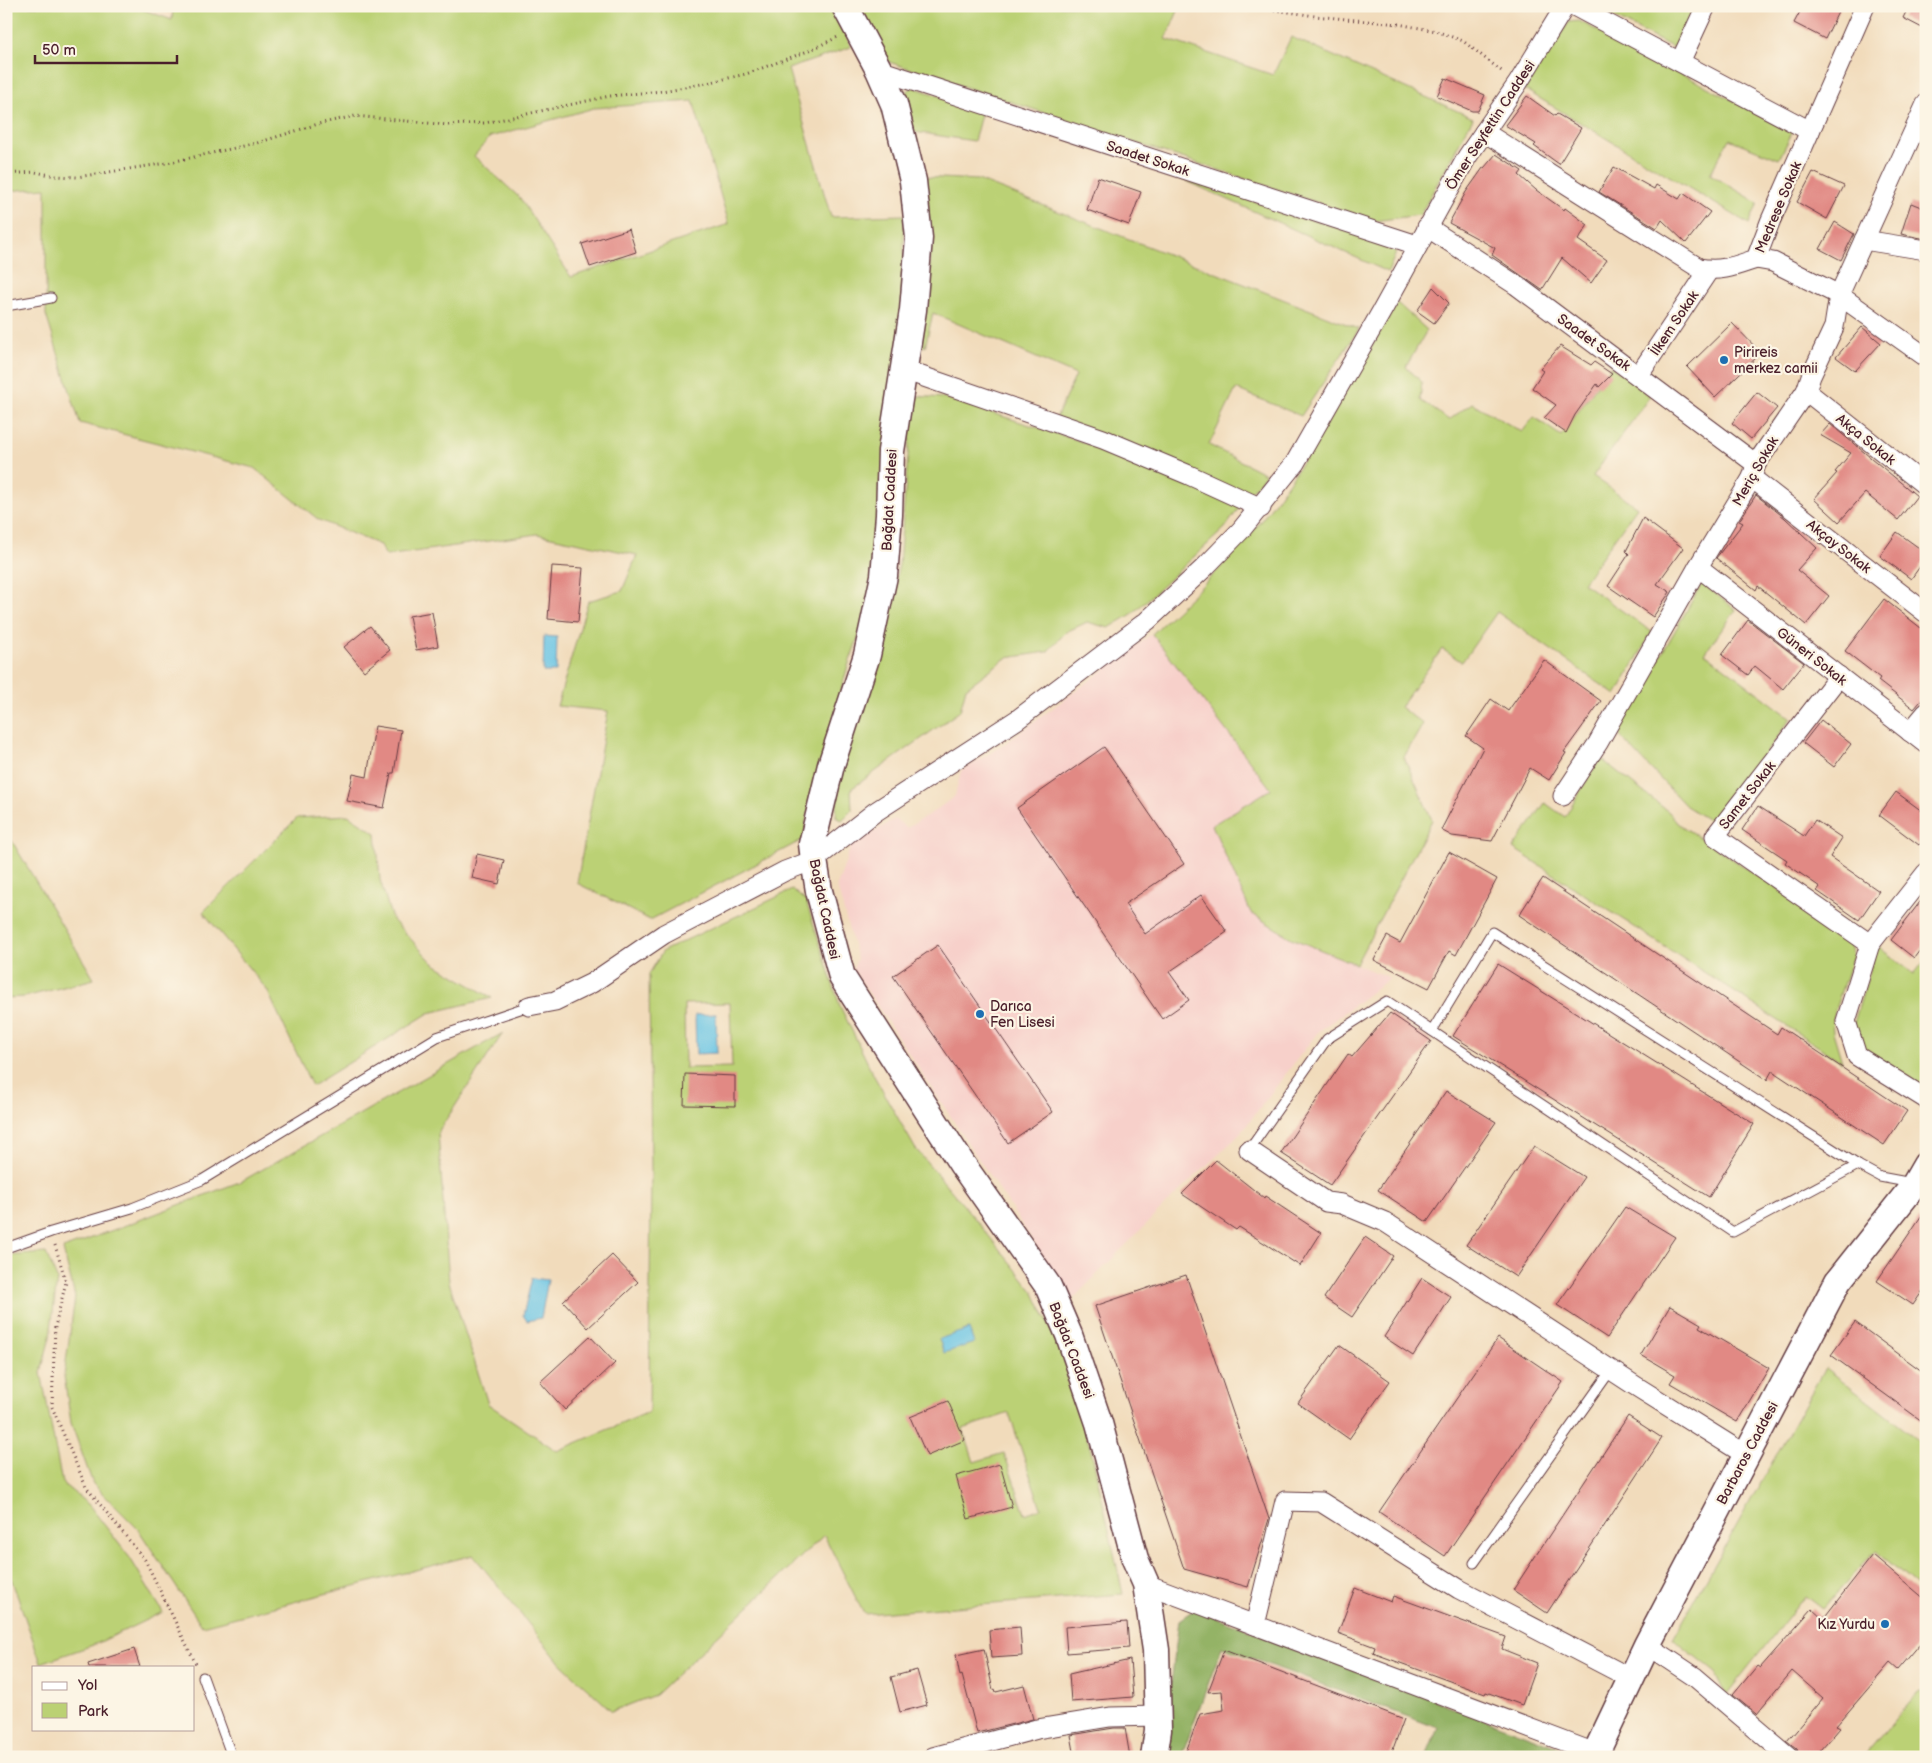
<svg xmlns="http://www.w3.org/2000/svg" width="1932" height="1763" font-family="'Balsamiq Sans',sans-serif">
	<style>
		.built { fill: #f7d0ca }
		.green { fill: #bbd174; stroke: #827850; fill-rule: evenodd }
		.forest { fill: #94b366; stroke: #6f6948 }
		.water { fill: #65c3e4; stroke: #587188 }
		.building { fill: #e18984 }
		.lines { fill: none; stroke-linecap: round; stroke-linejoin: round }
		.lane-casing { stroke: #633b41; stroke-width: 11 }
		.street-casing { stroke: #633b41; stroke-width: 21 }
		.secondary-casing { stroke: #633b41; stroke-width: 29 }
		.path { stroke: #633b41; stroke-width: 3; stroke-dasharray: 1 4; stroke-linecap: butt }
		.lane { stroke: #fff; stroke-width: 9 }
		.street { stroke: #fff; stroke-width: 19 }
		.secondary { stroke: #fff; stroke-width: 26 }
		.poi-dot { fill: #1f6fb2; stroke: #fcf5e5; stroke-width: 2 }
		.labels { text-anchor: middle; stroke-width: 4.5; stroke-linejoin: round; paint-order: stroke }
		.street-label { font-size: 14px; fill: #4a1f2b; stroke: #fcf5e5 }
		.poi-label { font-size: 14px; fill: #4a1f2b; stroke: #fcf5e5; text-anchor: start }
	</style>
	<rect width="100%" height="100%" fill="#fcf5e5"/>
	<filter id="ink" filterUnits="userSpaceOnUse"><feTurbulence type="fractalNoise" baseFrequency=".02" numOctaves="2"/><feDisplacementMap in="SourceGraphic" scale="10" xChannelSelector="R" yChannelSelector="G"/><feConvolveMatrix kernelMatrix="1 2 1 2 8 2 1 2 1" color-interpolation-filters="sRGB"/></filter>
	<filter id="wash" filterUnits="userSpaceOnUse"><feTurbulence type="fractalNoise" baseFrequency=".0096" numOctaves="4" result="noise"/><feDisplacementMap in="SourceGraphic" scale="20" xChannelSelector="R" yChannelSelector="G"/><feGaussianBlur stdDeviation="1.12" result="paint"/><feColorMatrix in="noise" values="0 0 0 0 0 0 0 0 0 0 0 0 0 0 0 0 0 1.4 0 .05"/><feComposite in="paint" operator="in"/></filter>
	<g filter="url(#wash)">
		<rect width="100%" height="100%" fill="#f1dbbb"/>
		<!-- built -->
		<path class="built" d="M1152,634L1271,789L1291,938L1390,978L1318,1032L1239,1135L1167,1203L1072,1300L853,969L857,959L837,886L851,846L895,819L907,828L936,810L955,796L961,771L1002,746Z"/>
		<!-- green -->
		<g class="green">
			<path d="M6,6H133L172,20L173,6H547L548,8L556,6H832L842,22L851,47L788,69L831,217L904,215V288L872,599L847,669L806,821L804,839L650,920L577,883L608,711L557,706L588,601L622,591L637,555L537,534L386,556L380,545L319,520L254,468L80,423L46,315V188L6,191ZM693,101L729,224L571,277L520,198L474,156L490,137L594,108Z"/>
			<path d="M859,6H1180L1166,39L1273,75L1291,37L1473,118L1420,215L1374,221L889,62Z"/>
			<path d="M1592,6H1698L1676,49Z"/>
			<path d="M1579,21L1793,131L1779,159L1729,139L1710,174L1758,203L1749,224L1524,89L1569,22Z"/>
			<path d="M913,87L982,111L974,141L914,132L905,93Z"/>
			<path d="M923,177L978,180L1359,329L1301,416L1236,389L1209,445L1266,474L1248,495L1056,418L1076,375L933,313L925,347L919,344L930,267L928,202Z"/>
			<path d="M1180,178L1387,243L1396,253L1388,272Z"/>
			<path d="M1397,303L1427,330L1406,367L1422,382L1420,400L1449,420L1472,403L1522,432L1534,417L1561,436L1611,366L1650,396L1593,476L1637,507L1583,583L1652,632L1616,695L1497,612L1462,662L1442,649L1400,707L1423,724L1404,757L1432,820L1356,964L1291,938L1251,913L1212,825L1271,789L1152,634C1186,601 1223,568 1253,531C1309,461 1351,380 1397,303Z"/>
			<path d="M913,396L945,398L1077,440L1241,505L1225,528L1132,614L1109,628L1087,622L1066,632L1047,652L1006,658L966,688L960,711L851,789L852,810L842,820L836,817L838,780L873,671L899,565Z"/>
			<path d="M1702,583L1736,610L1705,653L1791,718L1715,824L1686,806L1617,733Z"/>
			<path d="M1600,758L1670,813L1677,823L1846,933L1853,955L1832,1019L1833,1032L1842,1062L1513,848L1545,803L1565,817Z"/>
			<path d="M348,815L376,833L380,880L392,919L433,963L492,998L429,1013L312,1086L267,990L203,912L297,818Z"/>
			<path d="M6,831L94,979L25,997L6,998Z"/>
			<path d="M792,890L806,901L840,1006L874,1076L915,1148L976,1220L1033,1291L1063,1355L1093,1458L1123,1594L864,1614L824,1535L655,1695L612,1711L561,1664L473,1555L202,1626L138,1529L93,1484L71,1423L64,1376L75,1297L63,1249L242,1181L503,1033L438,1132L449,1282L488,1404L557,1451L649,1412L651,1172L649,974L663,951ZM730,1003L732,1067L685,1068L684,1004ZM1009,1413L1041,1508L1025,1514L1004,1453L974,1462L963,1429Z"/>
			<path d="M1877,946L1914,974L1926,959V1092L1862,1048L1853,1026Z"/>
			<path d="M46,1253L57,1279L50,1337L41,1372L62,1483L89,1505L130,1558L163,1612L96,1644L41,1663L6,1564V1256Z"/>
			<path d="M1825,1368L1926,1446V1593L1876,1551L1822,1609L1805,1596L1726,1695L1715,1672L1673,1639Z"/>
			<path d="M1926,1689V1757H1863L1918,1692Z"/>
		</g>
		<!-- forest -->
		<path class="forest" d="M1195,1609L1584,1757H1426L1438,1728L1222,1647L1181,1757H1162L1179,1620Z"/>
		<!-- water -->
		<g class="water">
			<path d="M544,636L557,637L556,672H543Z"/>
			<path d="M716,1014L717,1053L696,1054L695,1015Z"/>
			<path d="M532,1278L548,1280L541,1318L527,1321L523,1315Z"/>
			<path d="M969,1329L974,1343L944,1353L939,1339Z"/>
		</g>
		<g id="blocks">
			<!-- building -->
			<g class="building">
				<path d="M1803,6H1841L1825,39L1794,23Z"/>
				<path d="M1909,6H1926V30L1903,18Z"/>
				<path d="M1445,78L1485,95L1478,111H1472L1437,96Z"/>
				<path d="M1527,96L1555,116L1557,114L1581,128L1559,164L1534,146L1536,144L1505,125Z"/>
				<path d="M1496,154L1522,171L1519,175L1536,190L1564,210L1565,208L1588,225L1578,240L1607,260L1591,283L1562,258L1542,290L1492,255L1495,248L1449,223L1466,192L1483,168H1484Z"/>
				<path d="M1614,167L1654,189L1656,185L1679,199L1683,193L1710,212L1686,243L1662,220L1657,228L1599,192Z"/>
				<path d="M1813,172L1844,186L1827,219L1797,202Z"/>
				<path d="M1098,177L1141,192L1129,225L1087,210Z"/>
				<path d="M1911,203L1926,209V239L1901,234Z"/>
				<path d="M1835,222L1854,234L1841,260L1820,249Z"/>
				<path d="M629,229L636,252L590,267L582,244Z"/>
				<path d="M1433,287L1449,303L1434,323L1417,311Z"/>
				<path d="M1732,323L1761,353L1715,397L1687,367Z"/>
				<path d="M1862,327L1881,343L1855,371L1836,357Z"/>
				<path d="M1560,346L1591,365L1594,362L1612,374L1599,387L1597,384L1575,415L1566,433L1544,418L1556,405L1532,388L1543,371L1540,369Z"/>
				<path d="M1757,392L1777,408L1751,439L1732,423Z"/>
				<path d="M1830,424L1917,496L1898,520L1865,493L1839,522L1814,499L1837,473L1835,472L1851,453L1820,435Z"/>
				<path d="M1756,495L1785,518L1817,548L1797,570L1829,596L1806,625L1758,586L1756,590L1716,558L1743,523L1739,521Z"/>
				<path d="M1643,518L1683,548L1657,584L1670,592L1653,617L1608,586L1629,554L1626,551Z"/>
				<path d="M1897,532L1926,553V558L1911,579L1880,556Z"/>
				<path d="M552,566L583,568L578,622L548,619Z"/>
				<path d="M1884,599L1926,632V695L1914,709L1878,681L1880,678L1845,651Z"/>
				<path d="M432,612L438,646L416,650L409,616Z"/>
				<path d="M1748,620L1804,663L1783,689L1755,666L1748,675L1722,655Z"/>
				<path d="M370,626L390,650L364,671L344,647Z"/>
				<path d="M1544,660L1601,701L1564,752L1566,753L1549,780L1530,768L1492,841L1452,836L1441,830L1483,748L1466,736L1491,699L1508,711Z"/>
				<path d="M1821,720L1851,744L1834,767L1803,743Z"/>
				<path d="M375,726L401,730L394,773H391L384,808L347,801L353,774L367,777Z"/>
				<path d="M1104,747L1184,864L1125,904L1145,934L1201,895L1227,932L1169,972L1189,1000L1162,1019L1017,808Z"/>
				<path d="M1896,792L1926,814V837L1919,845L1879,815Z"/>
				<path d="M1758,806L1804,836L1815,820L1842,838L1830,857L1879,891L1859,920L1817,891L1820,887L1785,863L1787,860L1742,830Z"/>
				<path d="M1449,852L1497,879L1456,955L1449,951L1429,988L1374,960L1387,936L1400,943Z"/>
				<path d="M477,854L504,860L499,884L472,878Z"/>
				<path d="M1543,878L1777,1034L1781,1027L1907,1111L1884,1145L1772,1071L1767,1080L1519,915Z"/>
				<path d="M1926,894V942L1914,958L1891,940Z"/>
				<path d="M938,945L1053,1112L1008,1143L893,976Z"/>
				<path d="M1498,964L1754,1124L1709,1197L1453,1036Z"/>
				<path d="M1390,1013L1431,1041L1330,1185L1281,1153L1348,1054L1352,1057Z"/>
				<path d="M685,1074L735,1076V1106L684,1105Z"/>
				<path d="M1446,1091L1496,1122L1427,1222L1378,1190Z"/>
				<path d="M1534,1146L1584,1177L1516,1277L1466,1245Z"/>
				<path d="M1216,1160L1264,1198L1265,1196L1321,1233L1300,1266L1239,1227L1236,1230L1182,1194Z"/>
				<path d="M1625,1207L1675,1237L1607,1338L1557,1305Z"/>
				<path d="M1926,1209V1286L1913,1305L1877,1281Z"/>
				<path d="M1365,1237L1393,1256L1352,1317L1324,1298Z"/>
				<path d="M612,1255L638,1282L588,1328L563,1301Z"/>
				<path d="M1186,1275L1269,1519L1248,1587L1184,1569L1095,1306Z"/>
				<path d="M1422,1278L1451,1297L1413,1356L1384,1337Z"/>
				<path d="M1670,1306L1701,1324L1699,1327L1769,1368L1737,1422L1670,1383L1675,1375L1641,1355Z"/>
				<path d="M1855,1322L1926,1374V1424L1831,1355Z"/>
				<path d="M590,1336L615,1363L565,1410L540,1382Z"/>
				<path d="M1498,1338L1563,1382L1445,1556L1379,1512Z"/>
				<path d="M1339,1345L1390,1381L1349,1439L1298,1403Z"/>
				<path d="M948,1401L965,1440L927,1456L910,1417Z"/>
				<path d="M1628,1416L1662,1438L1547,1613L1513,1590Z"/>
				<path d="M1000,1464L1012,1507L968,1519L956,1476Z"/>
				<path d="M1873,1555L1926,1600V1637L1898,1670L1890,1663L1836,1726L1840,1728L1815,1757H1800L1797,1749L1787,1741L1823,1698L1792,1671L1756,1714L1733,1695L1757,1666L1760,1668L1812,1609L1823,1619Z"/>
				<path d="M1355,1588L1391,1602L1393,1596L1506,1637L1502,1649L1537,1663L1522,1705L1486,1692L1485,1694L1373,1653L1375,1647L1338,1633Z"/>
				<path d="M1127,1622L1129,1648L1067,1653L1065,1627Z"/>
				<path d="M1020,1627L1022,1656L991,1658L989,1630Z"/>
				<path d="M134,1649L140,1667H89L88,1664Z"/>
				<path d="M984,1649L993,1690L995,1689L996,1692L1024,1685L1033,1719L977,1733L962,1675L960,1676L956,1655Z"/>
				<path d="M1224,1650L1404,1719L1390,1757H1184L1200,1714L1224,1710L1222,1691L1208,1692Z"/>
				<path d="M1130,1660L1133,1697L1071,1702L1069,1674Z"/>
				<path d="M917,1670L927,1705L900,1712L891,1677Z"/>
				<path d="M1114,1728H1125L1130,1757H1075L1071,1735Z"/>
			</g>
		</g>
	</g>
	<g filter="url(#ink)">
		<use href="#blocks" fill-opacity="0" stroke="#633b41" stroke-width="1"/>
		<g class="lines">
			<!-- lane casing -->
			<g class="lane-casing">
				<g id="lane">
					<path d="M6,306L51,298"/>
					<path d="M1432,1031L1492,932L1858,1165L1880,1177L1912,1183"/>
					<path d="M1249,1150L1327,1039L1387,1001L1733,1232L1858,1165"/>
					<path d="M6,1248L51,1232L132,1208L202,1180L437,1037L529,1006"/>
					<path d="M1474,1563L1611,1370"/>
					<path d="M203,1677L232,1757"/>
				</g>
			</g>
			<!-- street casing -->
			<g class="street-casing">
				<g id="street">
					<path d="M1574,6L1810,131"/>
					<path d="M1680,62L1706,6"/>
					<path d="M879,70L1417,245"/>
					<path d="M1484,132L1699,268C1722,272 1735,266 1756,259L1770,222L1865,6"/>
					<path d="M1427,227L1516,285L1756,464"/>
					<path d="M1864,240L1926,250"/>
					<path d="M1756,259L1773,262L1839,295L1926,357"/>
					<path d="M904,370L1103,439L1189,475L1261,508"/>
					<path d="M1639,375L1709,270"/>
					<path d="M1806,391L1926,486"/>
					<path d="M1752,478L1926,613"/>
					<path d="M1698,567L1926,744"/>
					<path d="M1839,676L1715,836L1870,944"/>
					<path d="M1910,732L1926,713"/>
					<path d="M1563,796L1598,743L1698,567L1752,478L1756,464L1806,391L1811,376L1834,327L1839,295L1926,104"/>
					<path d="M1926,873L1870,944L1846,1021L1857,1056L1926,1099"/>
					<path d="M529,1006L555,1001L592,983L664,934L785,871L814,860L875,812L1018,719L1147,621L1204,568L1241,530L1295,463L1383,309L1467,157L1518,83L1565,6"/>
					<path d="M1249,1150L1326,1202L1342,1204L1385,1222L1634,1385L1746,1455"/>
					<path d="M1146,1584L1595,1753"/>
					<path d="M1255,1625L1285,1501L1321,1502L1459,1589L1630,1678"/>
					<path d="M1647,1645L1695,1677L1789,1757"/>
					<path d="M933,1757L1037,1729L1110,1717L1158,1716"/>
				</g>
			</g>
			<!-- secondary casing -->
			<g class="secondary-casing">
				<g id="secondary">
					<path d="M845,6L879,70L894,104L913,181L919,238L913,310L891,451L889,515L884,576L867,655L831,765L812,844L814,860L819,891L842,977L962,1164L1048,1286L1069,1335L1099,1423L1135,1559L1146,1584L1156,1650L1158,1730L1154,1757"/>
					<path d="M1594,1757L1647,1645L1838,1281L1915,1184L1926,1165"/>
				</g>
			</g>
			<!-- path -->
			<g class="path">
				<path d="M1249,6L1315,16L1398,24L1436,31L1463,41L1504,73"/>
				<path d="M6,174L35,172L56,176L77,177L167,163L257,143L318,124L355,116L448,125L485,123L610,96L662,91L707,83L746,74L808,51L838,37"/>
				<path d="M55,1245L66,1282L55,1327L52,1407L86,1487L145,1560L197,1666"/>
			</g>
			<!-- lane -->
			<use href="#lane" class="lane"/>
			<!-- street -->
			<use href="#street" class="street"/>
			<!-- secondary -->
			<use href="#secondary" class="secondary"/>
		</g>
	</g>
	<!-- markers -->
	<g class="poi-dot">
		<circle cx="1724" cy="360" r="5"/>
		<circle cx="980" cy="1014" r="5"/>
		<circle cx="1885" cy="1624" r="5"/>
	</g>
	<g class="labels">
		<!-- street labels -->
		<g class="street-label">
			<text transform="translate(1490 125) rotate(-57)" y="5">Ömer Seyfettin Caddesi</text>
			<text transform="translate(1148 158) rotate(18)" y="5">Saadet Sokak</text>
			<text transform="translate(1778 207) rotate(-67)" y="5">Medrese Sokak</text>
			<text transform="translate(1674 323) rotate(-56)" y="5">İlkem Sokak</text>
			<text transform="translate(1594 342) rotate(36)" y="5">Saadet Sokak</text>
			<text transform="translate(1866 439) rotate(39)" y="5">Akça Sokak</text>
			<text transform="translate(1755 471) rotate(-60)" y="5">Meriç Sokak</text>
			<text transform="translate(889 500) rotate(-87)" y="5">Bağdat Caddesi</text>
			<text transform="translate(1839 546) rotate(38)" y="5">Akçay Sokak</text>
			<text transform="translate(1812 656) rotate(38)" y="5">Güneri Sokak</text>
			<text transform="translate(1747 795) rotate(-52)" y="5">Samet Sokak</text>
			<text transform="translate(825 909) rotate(78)" y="5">Bağdat Caddesi</text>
			<text transform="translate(1072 1350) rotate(69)" y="5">Bağdat Caddesi</text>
			<text transform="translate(1747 1453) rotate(-62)" y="5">Barbaros Caddesi</text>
		</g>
		<!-- poi labels -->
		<g class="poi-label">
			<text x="1734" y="357">Pirireis<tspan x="1734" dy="16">merkez camii</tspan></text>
			<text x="990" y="1011">Darıca<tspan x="990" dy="16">Fen Lisesi</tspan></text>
			<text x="1875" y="1629" text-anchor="end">Kız Yurdu</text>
		</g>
	</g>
	<!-- margin -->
	<rect width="1932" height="1763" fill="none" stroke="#fcf5e5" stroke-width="25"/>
	<!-- legend -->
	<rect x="32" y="1666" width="162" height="65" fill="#fcf5e5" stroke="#b59f9b"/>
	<rect x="42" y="1682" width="25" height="8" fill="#ffffff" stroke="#b59f9b"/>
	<text x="78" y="1690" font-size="15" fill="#4a1f2b">Yol</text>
	<rect x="42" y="1703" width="25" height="15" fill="#bbd174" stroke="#b59f9b"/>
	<text x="78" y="1716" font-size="15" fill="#4a1f2b">Park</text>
	<!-- scale -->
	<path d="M35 55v8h142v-8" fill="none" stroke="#4a1f2b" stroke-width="2.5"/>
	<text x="42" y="55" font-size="15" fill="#4a1f2b" stroke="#fcf5e5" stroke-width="4" paint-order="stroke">50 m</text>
</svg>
